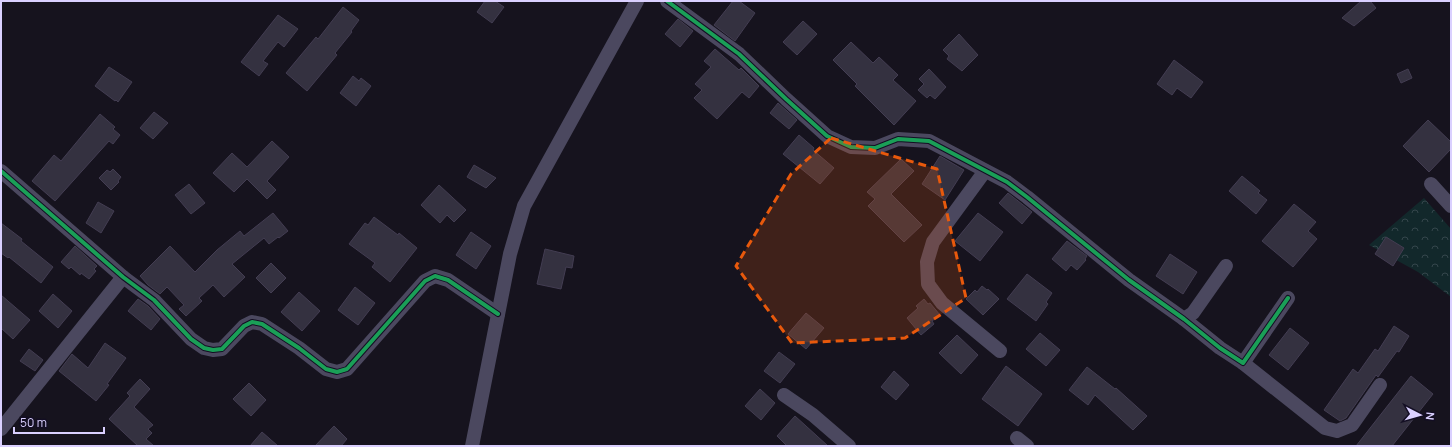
<svg xmlns="http://www.w3.org/2000/svg" width="1452" height="447" font-family="Manrope,sans-serif">
	<style>
		.park { fill: url(#park-crowns) }
		.building { fill: #343140; stroke: #433d52 }
		.lines { fill: none; stroke-linecap: round; stroke-linejoin: round }
		.minor { stroke: #4b485f; stroke-width: 14 }
		.cycleway-casing { stroke: #130e23; stroke-width: 6 }
		.cycleway { stroke: #1a9f57; stroke-width: 4 }
		.marked { fill: #e8590c; fill-opacity: 0.2; stroke: #e8590c; stroke-width: 3; stroke-dasharray: 8 5; stroke-linejoin: round }
	</style>
	<defs>
		<pattern id="park-crowns" width="20" height="18" patternUnits="userSpaceOnUse"><rect width="20" height="18" fill="#12282b"/><path d="M2 6a3 3 0 1 1 6 0M12 15a3 3 0 1 1 6 0" fill="none" stroke="#34464b"/></pattern>
	</defs>
	<rect width="100%" height="100%" fill="#16131e"/>
	<!-- park -->
	<path class="park" d="M1424,198L1451,229V297L1418,272L1369,245Z"/>
	<!-- building -->
	<g class="building">
		<path d="M485,1H495L504,7L492,23L477,12Z"/>
		<path d="M733,1H739L755,13L735,41L714,25Z"/>
		<path d="M1361,1H1370L1376,8L1354,26L1342,18Z"/>
		<path d="M343,7L359,20L351,31L352,32L335,53L337,55L307,91L286,73L316,37L318,39Z"/>
		<path d="M278,15L298,29L284,47L278,42L263,61L268,64L259,76L241,62Z"/>
		<path d="M678,19L693,31L680,47L665,34Z"/>
		<path d="M803,21L817,34L797,55L783,42Z"/>
		<path d="M959,34L978,55L962,71L947,59L949,56L943,50Z"/>
		<path d="M851,42L873,63L879,57L898,75L893,80L916,101L894,125L855,86L857,84L833,60Z"/>
		<path d="M715,49L739,70L741,68L759,86L749,98L742,92L717,119L694,98L702,90L695,84L711,67L704,61Z"/>
		<path d="M1174,60L1203,82L1191,98L1177,88L1172,95L1157,84Z"/>
		<path d="M109,67L132,82L118,102L116,100L115,101L95,86Z"/>
		<path d="M929,69L946,87L935,99L930,95L927,98L918,90L924,84L919,79Z"/>
		<path d="M1408,69L1412,78L1401,83L1397,74Z"/>
		<path d="M353,76L359,81L361,78L371,86L356,106L340,93Z"/>
		<path d="M778,103L797,120L789,129L770,113Z"/>
		<path d="M154,112L168,123L153,139L140,128Z"/>
		<path d="M100,114L115,127L113,129L120,135L113,144L109,141L55,201L32,181L54,155L61,161Z"/>
		<path d="M1428,120L1451,142V149L1429,172L1403,146Z"/>
		<path d="M799,135L814,148L813,150L834,168L820,184L783,154Z"/>
		<path d="M272,141L289,157L267,181L276,190L267,199L247,179L234,192L213,173L232,153L247,167Z"/>
		<path d="M940,156L964,170L945,200L922,184Z"/>
		<path d="M901,159L914,171L891,194L922,225L904,242L868,206L875,199L867,192Z"/>
		<path d="M474,165L496,178L486,188L467,177Z"/>
		<path d="M113,169L121,177L118,181L119,182L111,190L99,178L107,170L110,172Z"/>
		<path d="M1242,176L1260,191L1258,193L1267,200L1256,214L1229,191Z"/>
		<path d="M189,184L205,203L191,214L175,195Z"/>
		<path d="M439,185L466,210L454,222L447,215L440,223L421,205Z"/>
		<path d="M1008,193L1032,212L1022,224L999,203Z"/>
		<path d="M98,202L114,211L101,233L86,223Z"/>
		<path d="M1294,204L1316,222L1308,231L1317,239L1293,267L1262,241Z"/>
		<path d="M273,213L288,231L279,238L278,237L269,244L264,238L232,264L245,277L224,297L213,285L199,298L202,301L186,316L179,309L184,305L167,287L160,294L148,285L140,276L170,246L195,272L217,250L240,231L244,236Z"/>
		<path d="M978,213L1003,232L980,261L955,241Z"/>
		<path d="M374,217L398,235L399,233L417,248L390,282L372,267L375,263L349,244L365,223L368,225Z"/>
		<path d="M1,223L22,239L21,241L53,267L41,283L9,257L8,258L1,253Z"/>
		<path d="M471,232L491,246L476,269L456,255Z"/>
		<path d="M1386,237L1404,248L1393,266L1375,254Z"/>
		<path d="M1067,241L1087,256L1085,259L1086,260L1077,270L1071,265L1066,271L1052,259Z"/>
		<path d="M75,246L97,266L94,269L96,271L89,279L81,273L80,275L71,267L69,269L61,262Z"/>
		<path d="M545,249L574,256L572,268L566,267L561,289L537,284Z"/>
		<path d="M1170,254L1197,272L1183,294L1156,276Z"/>
		<path d="M271,263L286,278L271,293L256,278Z"/>
		<path d="M1027,274L1052,293L1046,302L1048,304L1036,321L1007,299Z"/>
		<path d="M982,286L987,290L988,289L999,299L983,315L966,299L975,290L977,292Z"/>
		<path d="M355,287L375,303L358,325L338,310Z"/>
		<path d="M299,292L320,311L302,331L281,312Z"/>
		<path d="M53,294L72,311L58,328L39,311Z"/>
		<path d="M1,295L30,320L13,339L1,328Z"/>
		<path d="M138,299L148,306L160,319L151,330L128,311Z"/>
		<path d="M924,299L928,304L930,303L940,315L932,321L934,324L921,335L907,318L918,308L916,306Z"/>
		<path d="M806,313L824,328L806,349L788,334Z"/>
		<path d="M1394,326L1409,336L1399,352L1397,351L1378,377L1376,375L1346,418L1340,421L1324,410L1353,369L1358,373L1375,349L1378,351Z"/>
		<path d="M1290,328L1309,343L1288,370L1269,355Z"/>
		<path d="M1040,333L1060,350L1046,366L1026,349Z"/>
		<path d="M957,335L978,355L961,374L939,353Z"/>
		<path d="M105,343L126,358L107,384L109,385L96,401L59,371L72,354L88,368Z"/>
		<path d="M29,349L43,360L35,371L20,361Z"/>
		<path d="M779,352L795,364L780,383L764,371Z"/>
		<path d="M1006,366L1042,394L1018,426L982,399Z"/>
		<path d="M1087,367L1115,389L1116,388L1147,416L1133,430L1095,395L1088,405L1069,390Z"/>
		<path d="M894,371L909,385L896,400L881,387Z"/>
		<path d="M1411,376L1433,394L1392,446H1356Z"/>
		<path d="M140,379L150,389L134,407L153,425L148,429L152,433L146,439L154,446H138L109,419L130,396L127,393Z"/>
		<path d="M249,383L266,400L251,416L233,399Z"/>
		<path d="M760,389L775,403L761,420L745,406Z"/>
		<path d="M795,416L828,446H787L777,436Z"/>
		<path d="M334,426L347,439L341,446H315Z"/>
		<path d="M262,432L278,446H250Z"/>
	</g>
	<g class="lines">
		<!-- minor -->
		<g class="minor">
			<path d="M667,1L739,54L786,99L827,136L851,147L875,148L898,139L929,141L1007,182L1027,197L1129,280L1184,319L1220,348L1243,363L1288,298"/>
			<path d="M1,171L123,277L154,300L191,339L204,348L213,350L222,349L244,326L252,322L262,324L299,348L326,369L337,372L347,369L425,281L435,276L448,280L498,314"/>
			<path d="M985,171L933,242L927,262L928,284L942,303L1000,351"/>
			<path d="M1431,184L1451,206"/>
			<path d="M1184,319L1193,313L1226,266"/>
			<path d="M1243,363L1325,428L1337,431L1352,425L1380,385"/>
			<path d="M784,395L813,415L849,446"/>
			<path d="M1,429L123,277"/>
			<path d="M1017,438L1027,446"/>
			<path d="M472,446L510,254L524,206L637,1"/>
		</g>
		<!-- cycleway casing -->
		<g class="cycleway-casing">
			<g id="cycleway">
				<path d="M667,1L739,54L786,99L827,136L851,147L875,148L898,139L929,141L1007,182L1027,197L1129,280L1184,319L1220,348L1243,363L1288,298"/>
				<path d="M1,171L123,277L154,300L191,339L204,348L213,350L222,349L244,326L252,322L262,324L299,348L326,369L337,372L347,369L425,281L435,276L448,280L498,314"/>
			</g>
		</g>
		<!-- cycleway -->
		<use href="#cycleway" class="cycleway"/>
	</g>
	<!-- marked area -->
	<path class="marked" d="M831,138L937,169L966,298L905,338L792,343L736,266L791,174Z"/>
	<!-- border -->
	<rect width="1452" height="447" fill="none" stroke="#dad0ff" stroke-width="4"/>
	<!-- north arrow -->
	<g transform="translate(1420 415) rotate(96)" stroke="#130e23" stroke-width="3" paint-order="stroke">
	<path d="M0-3L7 15L0 10L-7 15Z" fill="#dad0ff"/>
	<text y="-6" font-size="11" font-weight="bold" text-anchor="middle" fill="#dad0ff">N</text>
	</g>
	<!-- scale -->
	<path d="M14 427v6h90v-6" fill="none" stroke="#dad0ff" stroke-width="2"/>
	<text x="20" y="427" font-size="12" fill="#dad0ff" stroke="#130e23" stroke-width="3" paint-order="stroke">50 m</text>
</svg>
